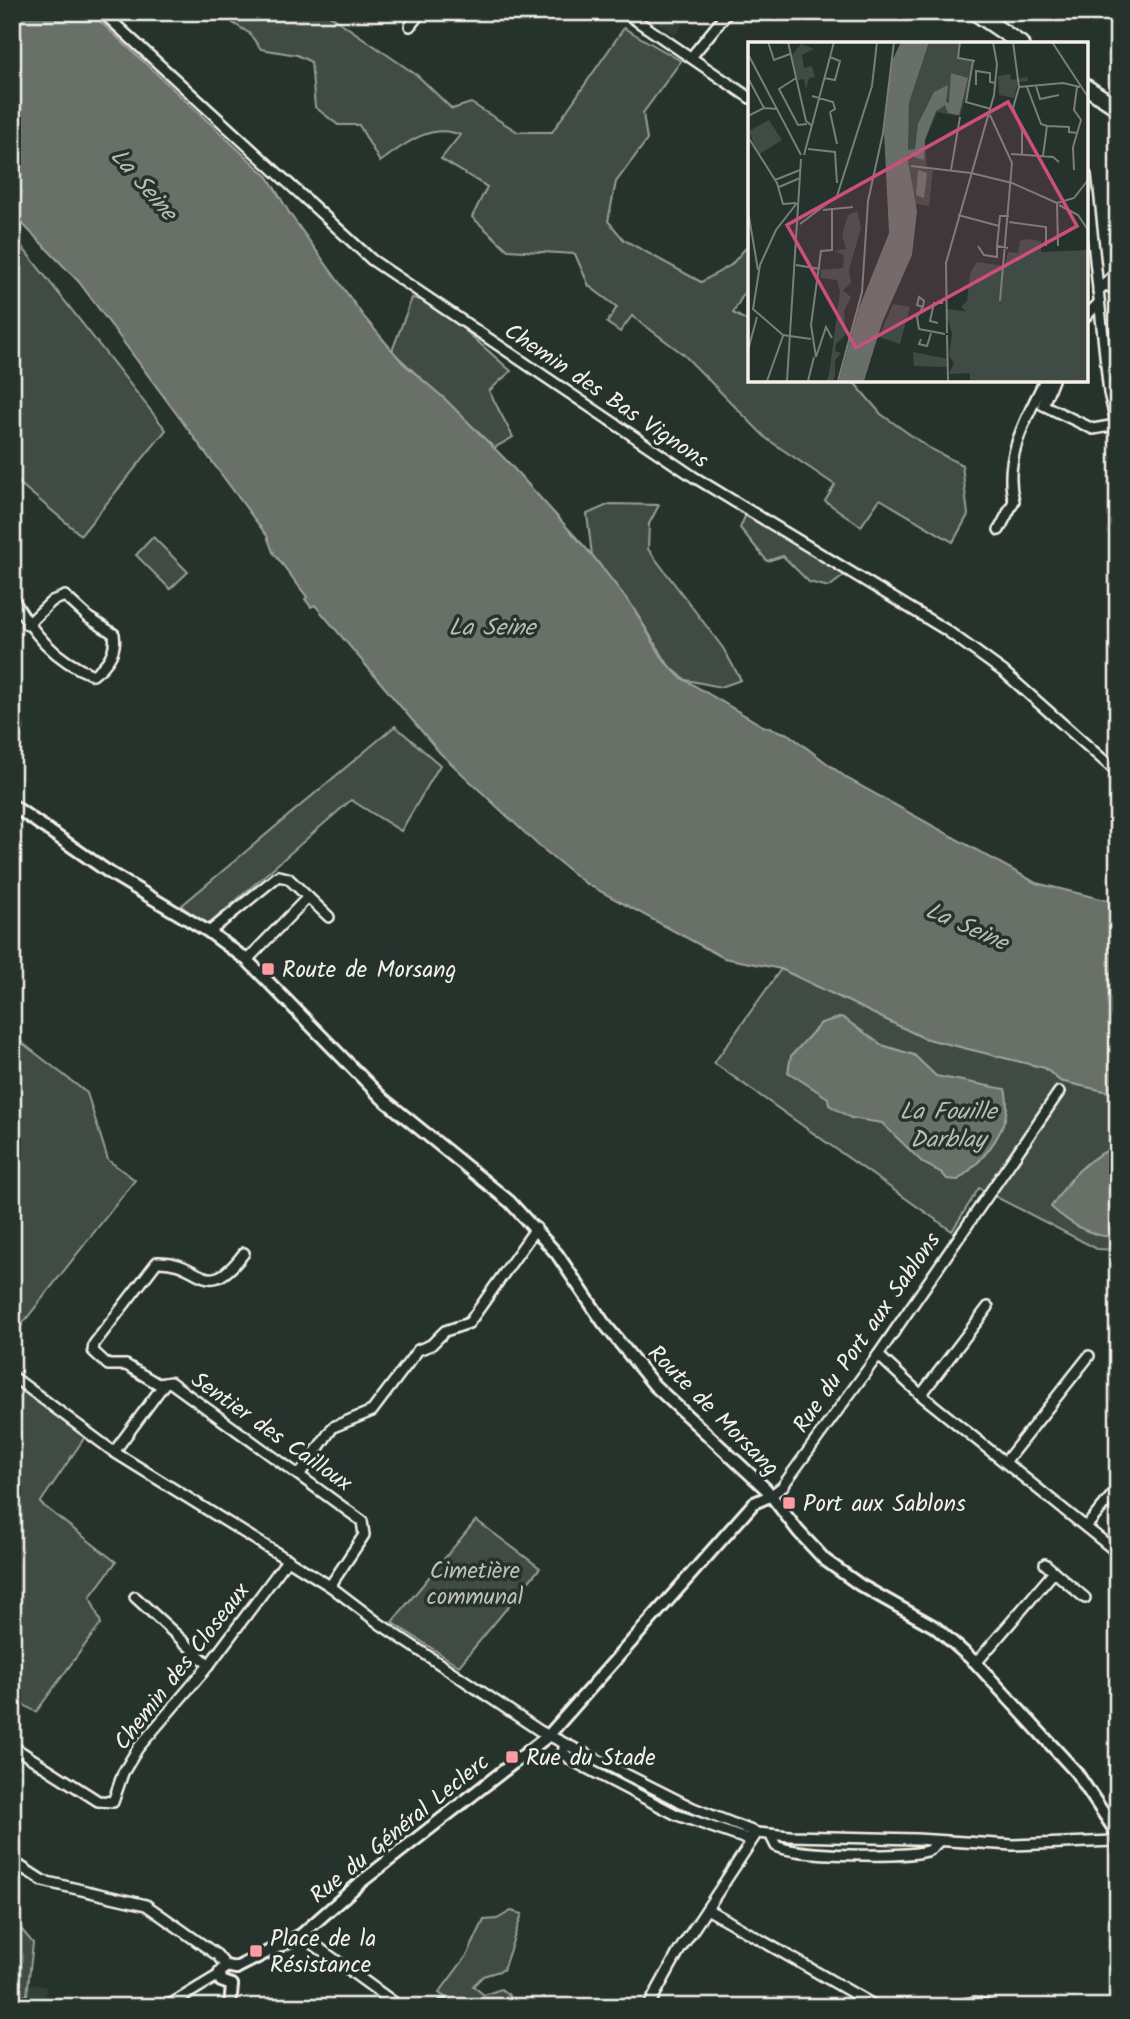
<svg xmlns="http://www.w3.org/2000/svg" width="1130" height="2019" font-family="Kalam,sans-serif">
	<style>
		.built { fill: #333f39 }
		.green { fill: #414b45; stroke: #9a9e96; stroke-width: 2 }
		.water { fill: #676f68; stroke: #9fa39b; stroke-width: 2 }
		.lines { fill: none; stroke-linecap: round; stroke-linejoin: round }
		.minor-casing { stroke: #f4f1e8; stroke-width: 14 }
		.tertiary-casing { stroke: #f4f1e8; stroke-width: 16 }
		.primary-casing { stroke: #f4f1e8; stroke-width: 19 }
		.minor { stroke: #26332d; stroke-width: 9 }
		.tertiary { stroke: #26332d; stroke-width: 10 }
		.primary { stroke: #26332d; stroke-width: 14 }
		.poi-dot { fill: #ff9aa2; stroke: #26332d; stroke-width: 2.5 }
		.labels { text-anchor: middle; stroke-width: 7; stroke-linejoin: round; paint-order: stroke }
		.street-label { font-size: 23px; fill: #f4f1e8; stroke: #26332d }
		.poi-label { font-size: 23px; fill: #f4f1e8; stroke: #26332d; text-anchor: start }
		.park-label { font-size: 23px; fill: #bebfb7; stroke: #26332d }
		.water-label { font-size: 24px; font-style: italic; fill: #bcbdb5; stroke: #26332d }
		.inset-road { fill: none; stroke: #787f78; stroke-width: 2 }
		.view { fill: #ce4e7e; fill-opacity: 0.15; stroke: #ce4e7e; stroke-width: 3.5 }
		.inset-edge { fill: none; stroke: #f4f1e8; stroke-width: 3.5 }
	</style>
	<rect width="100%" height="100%" fill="#26332d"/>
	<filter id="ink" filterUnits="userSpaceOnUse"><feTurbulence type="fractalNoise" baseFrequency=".0143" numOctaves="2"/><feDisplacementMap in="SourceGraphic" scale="14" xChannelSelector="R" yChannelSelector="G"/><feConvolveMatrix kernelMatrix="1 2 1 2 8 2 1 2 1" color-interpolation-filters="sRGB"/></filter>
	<g filter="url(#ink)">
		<!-- built -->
		<g class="built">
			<path d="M642,12H692L675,35Z"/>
			<path d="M12,1979L46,1987V2007H12Z"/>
		</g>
		<!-- green -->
		<g class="green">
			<path d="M215,12H325L418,76L452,109L471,103L518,132H552L624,28L681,61L643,113L647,140L616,182L608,221L624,240L701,282L731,265L750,243V282L733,313L750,322V380H852L881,414L929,448L962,465L968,515L953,542L880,499L861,526L825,501L835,485L767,439L683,354L632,316L620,332L607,323L617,307L589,286L575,254L508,250L472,217L487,187L441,159L460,135C430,122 402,146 380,162L359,125H338L315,107L311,62L297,55L261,49L249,33Z"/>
			<path d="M12,234L166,430L81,535L12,477Z"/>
			<path d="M412,298L434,303L511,371L489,391L513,437L494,448L392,351Z"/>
			<path d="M610,504L659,505L649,524L648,549L723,648L741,680L721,687L686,680L669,666L632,606L592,555L587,514Z"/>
			<path d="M746,514L846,574L829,587L809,582L783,556L767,561L740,528Z"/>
			<path d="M153,537L188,572L170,589L136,555Z"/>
			<path d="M395,726L440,765L401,831L351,800L208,925L181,906Z"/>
			<path d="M781,969L924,1038L1045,1068L1060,1081L1118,1094V1250L1097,1249L979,1188L952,1231L714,1063Z"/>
			<path d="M12,1035L87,1093L108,1160L135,1180L12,1337Z"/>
			<path d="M12,1376L85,1437L40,1503L116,1562L90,1597L101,1623L36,1712L12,1698Z"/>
			<path d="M476,1520L540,1568L459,1666L392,1622Z"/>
			<path d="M511,1911L522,1914L503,1970L483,1976L473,1986L484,1995L501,1989L510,1996L508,2007H459L439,1993L468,1954L484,1920L497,1919Z"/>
			<path d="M12,1928L22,1930L33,1943L27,1995L12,2000Z"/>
		</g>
		<!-- water -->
		<g class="water">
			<path d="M12,12H90L268,177L290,214L364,317L403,363L445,399L507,461L592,555L632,606L665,662L680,677L763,726L788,734L848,779L1036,883L1118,903V1094L1060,1081L1045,1068L924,1038L781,969L724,958L585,883L539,846L440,753L315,605L311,607L305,599L307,597L273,552L267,536L79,282L12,213Z"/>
			<path d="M842,1017L882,1045L914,1055L936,1076L1005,1089C1015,1125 985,1159 958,1180L947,1179L942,1173L923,1163L882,1123L851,1118L829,1105L828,1098L788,1072L791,1056L821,1023Z"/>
			<path d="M1118,1147V1236C1094,1239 1069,1223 1051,1207C1068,1181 1087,1155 1118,1147Z"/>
		</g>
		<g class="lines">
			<!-- minor casing -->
			<g class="minor-casing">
				<g id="minor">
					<path d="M102,12L372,260L694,477L946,630L1004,672L1118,773"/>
					<path d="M624,12L750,98"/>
					<path d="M410,26L421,12"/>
					<path d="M692,56L728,12"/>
					<path d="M1086,175L1109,393L1118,430"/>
					<path d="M1106,285L1118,291"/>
					<path d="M1098,291L1118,271"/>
					<path d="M1086,316L1099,303"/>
					<path d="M1053,380L1043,405L1093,429L1116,425"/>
					<path d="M999,530L1014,501C1002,459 1027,417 1045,380"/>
					<path d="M12,597C32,632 54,660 93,675C107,665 117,652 114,634L89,618L65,596L52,601L27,625"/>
					<path d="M12,721L17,728L12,740"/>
					<path d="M209,932L278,876L288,878L329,917"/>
					<path d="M247,960L308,897"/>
					<path d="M878,1355L921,1395L1118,1553"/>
					<path d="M12,1376L114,1452L330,1586L380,1624L540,1731L693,1808L757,1833L790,1836L916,1839L1013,1845L1114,1841"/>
					<path d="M165,1383L158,1384L126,1365H108L93,1351L94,1344L157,1262C201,1260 205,1305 244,1253"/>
					<path d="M921,1395L988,1307"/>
					<path d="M114,1452L165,1383L170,1382L362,1521L364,1535L330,1586"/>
					<path d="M1005,1462L1089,1356"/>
					<path d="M300,1474L333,1427L372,1411L418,1350L431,1345L445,1331L469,1323L536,1228"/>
					<path d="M770,1496L782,1487L878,1355L1059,1092"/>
					<path d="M1086,1527L1118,1488"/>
					<path d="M1045,1564L1085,1598"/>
					<path d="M135,1597L209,1665"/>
					<path d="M976,1663L1054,1572"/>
					<path d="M565,1744L563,1752L571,1760L677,1815L746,1839L757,1833"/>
					<path d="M12,1746L98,1801L113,1802L123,1773L138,1748L209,1665L288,1559"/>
					<path d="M770,1834L776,1846C796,1856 904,1858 927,1851C932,1849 935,1845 939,1841"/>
					<path d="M12,1861L43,1881L146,1905L217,1955L226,1966"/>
					<path d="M707,1909L877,2007"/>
					<path d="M301,1935L400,2007"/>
					<path d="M166,2007L219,1975"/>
					<path d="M442,2007L443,2005"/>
					<path d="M648,2007L679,1951L755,1836"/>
					<path d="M949,2007L975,2002L993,2007"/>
				</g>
			</g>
			<!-- tertiary casing -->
			<g class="tertiary-casing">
				<g id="tertiary">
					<path d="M12,805L110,873L209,932L247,960L383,1099L510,1202L557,1254L603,1322L654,1385L766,1489L798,1531L825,1560L860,1585L935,1627L976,1663L1076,1772L1114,1829L1118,1844"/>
					<path d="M236,1968L301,1935L361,1882L548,1736L754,1503L770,1496"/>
					<path d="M232,1985L221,1981L220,1972L226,1966L236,1968"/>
					<path d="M230,2007L232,1985"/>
				</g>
			</g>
			<!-- primary casing -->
			<g class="primary-casing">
				<g id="primary">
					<path d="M974,12L1021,44"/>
					<path d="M1086,87L1118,108"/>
				</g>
			</g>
			<!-- minor -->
			<use href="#minor" class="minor"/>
			<!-- tertiary -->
			<use href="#tertiary" class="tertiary"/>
			<!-- primary -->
			<use href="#primary" class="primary"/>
		</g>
	</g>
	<!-- markers -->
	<g class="poi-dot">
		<rect x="261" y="962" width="14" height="14" rx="3.5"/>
		<rect x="782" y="1496" width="14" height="14" rx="3.5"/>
		<rect x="505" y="1750" width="14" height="14" rx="3.5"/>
		<rect x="249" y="1944" width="14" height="14" rx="3.5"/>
	</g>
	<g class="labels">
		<!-- street labels -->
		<g class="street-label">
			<text transform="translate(607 395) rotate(34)" y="8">Chemin des Bas Vignons</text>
			<text transform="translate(866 1332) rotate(-55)" y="8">Rue du Port aux Sablons</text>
			<text transform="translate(714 1410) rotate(45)" y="8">Route de Morsang</text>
			<text transform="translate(272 1431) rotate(35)" y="8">Sentier des Cailloux</text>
			<text transform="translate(181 1666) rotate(-52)" y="8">Chemin des Closeaux</text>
			<text transform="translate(399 1828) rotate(-39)" y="8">Rue du Général Leclerc</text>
		</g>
		<!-- poi labels -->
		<g class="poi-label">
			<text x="282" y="977">Route de Morsang</text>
			<text x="803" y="1511">Port aux Sablons</text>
			<text x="526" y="1765">Rue du Stade</text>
			<text x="270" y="1946">Place de la<tspan x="270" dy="26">Résistance</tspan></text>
		</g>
		<!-- park labels -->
		<g class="park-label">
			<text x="475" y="1578">Cimetière<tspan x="475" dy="26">communal</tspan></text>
		</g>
		<!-- water labels -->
		<g class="water-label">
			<text transform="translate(144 184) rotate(49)" y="8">La Seine</text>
			<text x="492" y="635">La Seine</text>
			<text transform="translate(967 926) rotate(24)" y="8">La Seine</text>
			<text x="948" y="1119">La Fouille<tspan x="948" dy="28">Darblay</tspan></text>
		</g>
	</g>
	<!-- overview -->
	<g transform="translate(748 42)">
		<rect width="340" height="340" fill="#26332d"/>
		<path d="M181,0H212L210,15L227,18L212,74L189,70L177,99L179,127L185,128L181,164L167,162L159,114L161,61ZM53,2L66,7L54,13L56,26L64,24L67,35L61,36L58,47L56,37L50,38L44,13ZM262,32L263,38L280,35V39L270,40L266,56L251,53L250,34ZM21,78L34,98L10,113L1,89ZM109,169L113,186L101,228L103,241L95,248L103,255L96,269L97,293L88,302L87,309L93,311L87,319V333L85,339H65H78L81,333L92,250L89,238L73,236V228L95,226L96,213L86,209L98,207L94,193L100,173ZM279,197L293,199V210L339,208V339H222V331L201,332L206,321L201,314L204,292L197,267L218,269L213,265L219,259L222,231L229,220L257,224L260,210L270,211L272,199ZM145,262L162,265L152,302L131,295ZM165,310L200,317L199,325L166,324Z" fill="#414b45"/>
		<path d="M153,0H181L161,61L160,108L167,107L170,82L186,50L200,43L198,60L201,61L203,31L220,36L211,73L200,71L197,63L188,69L177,97L176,118L159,113L169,169L164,213L134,281L116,339H91L111,266L141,191L136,90L144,19ZM170,128L179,131L176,156L168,153Z" fill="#676f68"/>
		<path class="inset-road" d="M20,0L26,18L42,12M40,0L58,79L64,84M212,0L210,16L227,19M265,0L271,45M304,0L340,55M0,12L53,113M225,19L218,60L243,67M0,36L16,66M48,36L31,47L50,83L59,82M76,36L87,38L92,19L82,15M228,43V29L242,31V40L247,41M288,44L292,57L311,53M271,45L265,66L274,88V113M271,45L315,41L332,45M279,45L293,82L299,84L295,114M64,54L85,60L87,67L82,70M82,70L89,102M242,73L264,121L252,259M0,74L16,66L30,67M299,84L321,85V90L330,91M0,95L29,141L35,162L48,161M60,107L87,110L89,141M263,112L305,115L311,120M56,113L86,0M163,124L223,131L264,141L309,161M203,128L212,75M326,128L325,105L333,78L326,68L329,45M27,138L52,128M31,145L52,136M49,161L28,188L12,223L5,267L35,293L63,297M309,161L326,156L340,138M309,162L310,204M311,163L330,173L340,188M75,168L105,165M0,169L10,228M210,173L251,184M261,180L298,185V204M52,182L89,154L124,44L129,0M230,204L236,213L249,215V204M260,206L249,204L252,174H261M48,223L72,227M190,281L182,279L186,261H195M171,287L169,275L175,265L176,259L171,255L169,263L175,265M171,287L197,292M199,291L198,221L246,53L249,22L245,0M199,293L200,339M173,297L171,302L179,304L183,291M0,308L9,275M68,315L63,283L73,209L84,208V168M68,315L78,285L84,296M19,339L35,294M39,339L53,117M60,339L66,315M90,339L114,250L120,159L135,91L146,0"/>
		<path class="view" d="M260,60L329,184L108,306L39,183Z"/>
		<rect width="340" height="340" class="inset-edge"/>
	</g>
	<!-- margin -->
	<rect width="1130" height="2019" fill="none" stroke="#26332d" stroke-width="42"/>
	<rect x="21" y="21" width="1088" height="1977" fill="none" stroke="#f4f1e8" stroke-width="2.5" filter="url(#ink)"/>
</svg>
